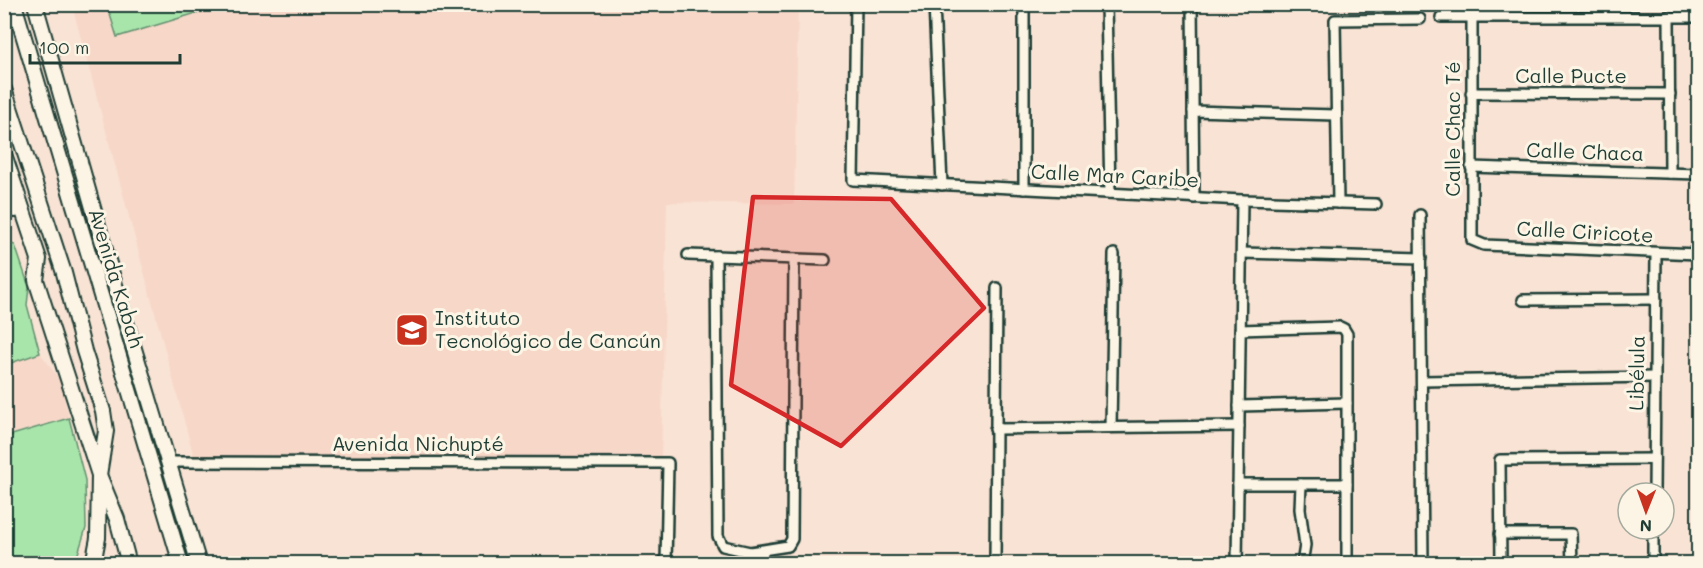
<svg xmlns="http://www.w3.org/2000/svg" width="1703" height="568" font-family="Mali,sans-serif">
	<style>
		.built { fill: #f7d7c8 }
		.green { fill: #a8e5ab; stroke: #649170; stroke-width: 1.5 }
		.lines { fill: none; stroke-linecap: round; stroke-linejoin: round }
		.street-casing { stroke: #1f3d34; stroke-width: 14 }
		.primary-casing { stroke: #1f3d34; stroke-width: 18 }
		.street { stroke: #fcf5e5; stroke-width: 9 }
		.primary { stroke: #fcf5e5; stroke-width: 14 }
		.marked { fill: #d62828; fill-opacity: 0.2; stroke: #d62828; stroke-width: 4.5; stroke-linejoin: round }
		.labels { text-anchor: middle; stroke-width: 6; stroke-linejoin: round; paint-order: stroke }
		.street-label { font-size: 20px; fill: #1f3d34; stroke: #fcf5e5 }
		.poi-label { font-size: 20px; fill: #1f3d34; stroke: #fcf5e5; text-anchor: start }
	</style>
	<rect width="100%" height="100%" fill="#f9e3d4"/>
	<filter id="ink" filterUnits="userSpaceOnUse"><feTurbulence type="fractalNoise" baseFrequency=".0167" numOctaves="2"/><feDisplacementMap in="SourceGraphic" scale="12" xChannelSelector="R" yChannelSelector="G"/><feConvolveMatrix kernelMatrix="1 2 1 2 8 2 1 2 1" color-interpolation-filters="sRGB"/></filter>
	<g filter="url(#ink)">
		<!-- built -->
		<g class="built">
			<path d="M72,5H798L794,204L667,202L661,458L194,457Z"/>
			<path d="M40,353L53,370L61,384L69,418L12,434L5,411L4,365Z"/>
		</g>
		<!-- green -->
		<g class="green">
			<path d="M212,5L213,8L117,37L107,5Z"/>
			<path d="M5,242L15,245L29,287L27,305L40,353L5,365Z"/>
			<path d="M69,418L85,480L86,528L75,563H5V437Z"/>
		</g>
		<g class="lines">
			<!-- street casing -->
			<g class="street-casing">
				<g id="street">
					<path d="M856,4L853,180L1242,200L1376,204"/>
					<path d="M934,4L942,185"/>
					<path d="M1106,4L1110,193"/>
					<path d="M1192,4L1194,198"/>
					<path d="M1669,16L1670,173"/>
					<path d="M1441,17H1698"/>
					<path d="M1472,17V240L1484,245L1698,254"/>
					<path d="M1471,93L1670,94"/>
					<path d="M1193,111L1336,115"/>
					<path d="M1471,167L1698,174"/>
					<path d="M1024,189V4"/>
					<path d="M1338,203L1335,20L1420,19"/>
					<path d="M1420,215L1423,564"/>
					<path d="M1242,253L1421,258"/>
					<path d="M688,255L825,260"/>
					<path d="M716,256L718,536L723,546L750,552L788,546L792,539L794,259"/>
					<path d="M1523,300L1656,299"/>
					<path d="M1240,330L1340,327L1344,329L1347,334V564"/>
					<path d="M1422,381L1655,377"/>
					<path d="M1239,406L1347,403"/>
					<path d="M1111,427L1114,254"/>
					<path d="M995,429L1239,426"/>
					<path d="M169,462L668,463L666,564"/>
					<path d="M1238,484H1347"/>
					<path d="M1301,484L1300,509L1305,545L1302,564"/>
					<path d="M1654,493L1656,253"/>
					<path d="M1500,534H1571L1572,564"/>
					<path d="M763,564V551"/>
					<path d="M995,564L997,288"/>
					<path d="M1237,564L1242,200"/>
					<path d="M1501,564L1500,460L1654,459"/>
					<path d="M1653,564V529"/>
				</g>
			</g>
			<!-- primary casing -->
			<g class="primary-casing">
				<g id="primary">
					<path d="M14,4L181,564"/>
					<path d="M35,4L119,299L199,564"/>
					<path d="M4,89L64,273L84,351L103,411L106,431L99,475L98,538L93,564"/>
					<path d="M4,154L39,259L36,280L99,475L117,519L129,564"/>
					<path d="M4,187L15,210"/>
				</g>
			</g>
			<!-- street -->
			<use href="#street" class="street"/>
			<!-- primary -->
			<use href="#primary" class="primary"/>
		</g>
	</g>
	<!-- marked area -->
	<path class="marked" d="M753,197L891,199L984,308L841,446L731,385Z"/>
	<!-- icons -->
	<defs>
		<g id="university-square" transform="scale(1.725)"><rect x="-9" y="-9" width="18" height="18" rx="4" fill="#c8321e" stroke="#fcf5e5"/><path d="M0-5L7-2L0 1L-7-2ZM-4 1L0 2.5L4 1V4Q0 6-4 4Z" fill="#fff"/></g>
	</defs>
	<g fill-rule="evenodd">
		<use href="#university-square" x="412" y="330"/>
	</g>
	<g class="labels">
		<!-- street labels -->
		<g class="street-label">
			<text x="1571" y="83">Calle Pucte</text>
			<text transform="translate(1453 129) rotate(-90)" y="7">Calle Chac Té</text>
			<text transform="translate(1585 152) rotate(2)" y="7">Calle Chaca</text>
			<text transform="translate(1115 176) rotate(3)" y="7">Calle Mar Caribe</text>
			<text transform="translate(1585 232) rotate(3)" y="7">Calle Ciricote</text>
			<text transform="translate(116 278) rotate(73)" y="7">Avenida Kabah</text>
			<text transform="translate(1637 373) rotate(-89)" y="7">Libélula</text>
			<text x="418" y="451">Avenida Nichupté</text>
		</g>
		<!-- poi labels -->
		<g class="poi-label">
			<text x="435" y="325">Instituto<tspan x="435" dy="23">Tecnológico de Cancún</tspan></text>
		</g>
	</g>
	<!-- margin -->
	<rect width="1703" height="568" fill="none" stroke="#fcf5e5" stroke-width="24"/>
	<rect x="12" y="12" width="1679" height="544" fill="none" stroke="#1f3d34" stroke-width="2" filter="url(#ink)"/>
	<!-- north arrow -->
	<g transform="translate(1646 511) rotate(181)"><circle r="28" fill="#fcf5e5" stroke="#a4ab9e" stroke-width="1.5"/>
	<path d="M0-4.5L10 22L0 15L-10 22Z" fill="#c8321e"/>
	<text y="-9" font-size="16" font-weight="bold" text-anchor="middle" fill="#1f3d34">N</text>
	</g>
	<!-- scale -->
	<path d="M30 54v9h150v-9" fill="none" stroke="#1f3d34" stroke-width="3"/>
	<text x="39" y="54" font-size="18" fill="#1f3d34" stroke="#fcf5e5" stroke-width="4.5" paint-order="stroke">100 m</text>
</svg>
